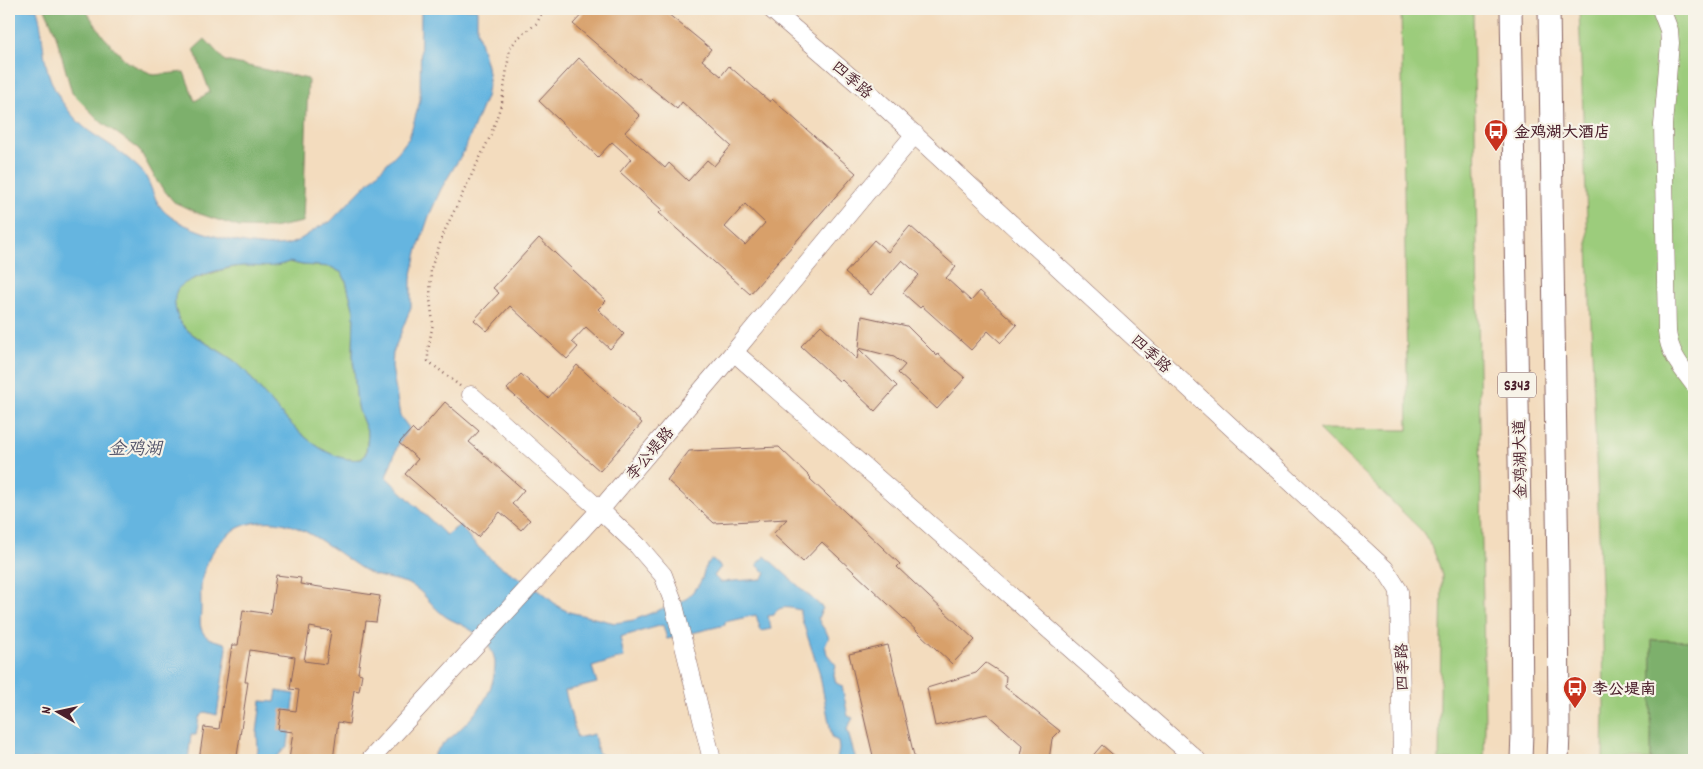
<svg xmlns="http://www.w3.org/2000/svg" width="1703" height="769" font-family="Dekko,'LXGW WenKai TC',sans-serif">
	<style>
		.green { fill: #9ccc7c; stroke: #737654 }
		.forest { fill: #7db06c; stroke: #64684c }
		.water { fill: #65b5e0; stroke: #586a86; fill-rule: evenodd }
		.building { fill: #d8a06a; fill-rule: evenodd }
		.lines { fill: none; stroke-linecap: round; stroke-linejoin: round }
		.minor-casing { stroke: #85615e; stroke-width: 19 }
		.major-casing { stroke: #85615e; stroke-width: 23 }
		.path { stroke: #85615e; stroke-width: 2.5; stroke-dasharray: 1 4; stroke-linecap: butt }
		.minor { stroke: #fff; stroke-width: 18 }
		.major { stroke: #fff; stroke-width: 21 }
		.labels { text-anchor: middle; stroke-width: 4.5; stroke-linejoin: round; paint-order: stroke }
		.shield { fill: #f7f3e8; stroke: #7e5f64; stroke-width: 1 }
		.shield-label { font-size: 15px; font-weight: bold; fill: #4a1f2b }
		.street-label { font-size: 16px; fill: #4a1f2b; stroke: #f7f3e8 }
		.poi-label { font-size: 16px; font-weight: bold; fill: #4a1f2b; stroke: #f7f3e8; text-anchor: start }
		.water-label { font-size: 18px; font-style: italic; fill: #53546a; stroke: #f7f3e8 }
	</style>
	<rect width="100%" height="100%" fill="#f7f3e8"/>
	<filter id="ink" filterUnits="userSpaceOnUse"><feTurbulence type="fractalNoise" baseFrequency=".02" numOctaves="2"/><feDisplacementMap in="SourceGraphic" scale="10" xChannelSelector="R" yChannelSelector="G"/><feConvolveMatrix kernelMatrix="1 2 1 2 8 2 1 2 1" color-interpolation-filters="sRGB"/></filter>
	<filter id="wash" filterUnits="userSpaceOnUse"><feTurbulence type="fractalNoise" baseFrequency=".0096" numOctaves="4" result="noise"/><feDisplacementMap in="SourceGraphic" scale="20" xChannelSelector="R" yChannelSelector="G"/><feGaussianBlur stdDeviation="1.12" result="paint"/><feColorMatrix in="noise" values="0 0 0 0 0 0 0 0 0 0 0 0 0 0 0 0 0 1.4 0 .05"/><feComposite in="paint" operator="in"/></filter>
	<g filter="url(#wash)">
		<rect width="100%" height="100%" fill="#f3dcbe"/>
		<!-- green -->
		<g class="green">
			<path d="M1401,9H1473L1485,726L1484,760H1439L1442,576C1438,559 1432,546 1422,531L1318,429L1408,430Z"/>
			<path d="M1649,9H1694V641L1652,640L1651,760H1603L1604,702L1603,639L1579,10Z"/>
			<path d="M289,262L302,265L331,267L342,273L346,281L354,312L353,355L356,395L359,411L368,434L366,452L362,459C324,465 286,420 264,394C255,385 249,373 239,365C226,352 187,336 179,320C176,314 173,300 175,294C181,280 194,279 207,275C219,271 230,267 243,266C259,265 274,268 289,262Z"/>
		</g>
		<!-- forest -->
		<g class="forest">
			<path d="M45,9H85L103,36L127,62L154,75L184,72L195,101L210,92L194,49L205,39L225,61L308,79L303,222L272,228L239,227L200,214L174,202L158,183L139,149L101,122L72,93L55,32Z"/>
			<path d="M1652,640L1694,641V760H1651Z"/>
		</g>
		<!-- water -->
		<g class="water">
			<path d="M9,9H37C43,29 42,51 48,72C54,93 69,114 85,128C91,133 98,137 104,141C117,149 129,159 140,169C151,180 152,197 162,209C181,232 257,250 286,245C302,242 314,227 330,222L399,151L409,138L420,101L421,9H477V30L487,66L489,81L486,97L465,149L441,189L429,216L417,252L411,279V307L393,353L392,367L400,416L409,428L398,445L386,477L446,535L460,525L473,542L495,563L540,591L559,607L569,612L615,623L634,620L686,599L698,586L702,579L705,567L712,559L721,567L714,576L720,582L762,579L766,573L757,565L765,556L823,608L818,618C820,626 827,630 829,638L825,645L827,654L836,665L834,675L836,683L842,686L848,716L853,718L847,729L856,760H837L839,749L838,741L832,738L819,671L800,614V610C790,608 779,604 774,615L768,616L771,629L761,631L756,615L725,622V625L667,639L663,625L620,637L624,657L592,667L597,683L565,691L577,738L594,734L598,753L611,760H432C436,748 444,743 454,735C475,715 493,697 495,666C496,648 479,634 464,626C457,622 447,619 441,613C430,604 424,592 411,585C396,578 378,579 364,570C330,549 297,514 253,523C226,528 207,553 202,579C200,589 201,599 201,609C201,618 198,626 204,634C209,640 218,641 225,643L227,648L217,715L205,712L199,718L196,735H191L188,760H9ZM289,262L302,265L331,267L342,273L346,281L354,312L353,355L356,395L359,411L368,434L366,453L362,459C324,465 286,420 264,394C255,385 249,373 239,365C226,352 186,336 179,320C175,311 173,298 177,290C185,278 229,266 244,266C262,266 270,269 289,262Z"/>
			<path d="M277,691L295,694L288,745L274,760H255L258,750L257,733L261,701L275,702Z"/>
		</g>
		<g id="blocks">
			<!-- building -->
			<g class="building">
				<path d="M587,9H662L711,49L702,60L721,76L729,66L770,102L772,99L856,173L750,294L659,213L662,210L620,172L631,159L612,142L598,157L539,101L579,58L640,116L625,132L665,168L669,163L688,181L707,160L714,166L731,146L682,102L677,109L639,78L637,79L573,24ZM745,204L765,223L745,245L725,227Z"/>
				<path d="M910,226L956,267L946,278L971,301L980,291L1017,325L1001,343L988,331L971,350L922,306L920,308L903,293L919,275L902,260L871,295L845,273L874,240L888,252Z"/>
				<path d="M539,238L606,301L598,309L624,334L610,349L586,327L572,342L578,347L567,359L510,306L487,331L474,320L499,293L493,288Z"/>
				<path d="M862,316L907,326L937,356L938,354L965,378L937,409L898,373L905,365L894,357L859,348Z"/>
				<path d="M821,325L857,359L859,349L897,386L875,411L842,380L840,382L801,346Z"/>
				<path d="M577,365L642,423L600,471L507,389L521,374L548,398Z"/>
				<path d="M445,402L479,431L469,442L524,490L512,504L530,520L521,530L500,512L478,537L405,474L418,459L399,443L412,429L417,434Z"/>
				<path d="M779,447L811,478L810,479L900,564L897,567L975,640L952,664L822,542L803,562L773,534L787,519L714,523L667,480L689,451Z"/>
				<path d="M276,575L301,578L300,584L380,596L376,622L366,621L358,673L362,674L359,691L354,690L349,724L338,722L333,760H289L293,732L278,730L281,709L296,711L299,690L290,689L295,657L250,650L245,682H248L237,756L229,754L228,760H199L204,727L219,729L232,645H238L243,610L270,614ZM310,627L331,631L326,664L304,661Z"/>
				<path d="M888,645L915,760H874L849,654Z"/>
				<path d="M986,663L1006,676L1005,687L1060,731L1052,739L1049,760H1020L1023,746L987,714L935,726L927,688L976,673Z"/>
				<path d="M1102,745L1119,760H1089Z"/>
			</g>
		</g>
	</g>
	<g filter="url(#ink)">
		<use href="#blocks" fill-opacity="0" stroke="#85615e" stroke-width="1"/>
		<g class="lines">
			<!-- minor casing -->
			<g class="minor-casing">
				<g id="minor">
					<path d="M771,9L876,99L1385,569L1399,591L1402,760"/>
					<path d="M1661,9L1669,30L1670,43L1663,125L1667,331C1669,353 1681,367 1694,384"/>
					<path d="M734,352L1197,760"/>
					<path d="M471,395L600,510L638,546L663,575L673,601L712,760"/>
					<path d="M370,760L600,510L734,352L915,134"/>
				</g>
			</g>
			<!-- major casing -->
			<g class="major-casing">
				<g id="major">
					<path d="M1511,9L1521,572L1522,732L1521,760"/>
					<path d="M1549,9L1558,571L1559,732L1558,760"/>
				</g>
			</g>
			<!-- path -->
			<path class="path" d="M460,386L428,361V350L433,323L430,299L431,268L445,230L490,137L502,102L510,48L518,38L537,23L544,9"/>
			<!-- minor -->
			<use href="#minor" class="minor"/>
			<!-- major -->
			<use href="#major" class="major"/>
		</g>
	</g>
	<!-- icons -->
	<defs>
		<g id="bus-pin" transform="scale(1.25)"><path d="M0 17L-7.5 6A9.5 9.5 0 1 1 7.5 6Z" fill="#c8321e" stroke="#f7f3e8"/><path d="M-5-6H5V4H4V6H2V4H-2V6H-4V4H-5ZM-3.5-4V0h7V-4ZM-3.5 1.2v1.5H-2V1.2ZM2 1.2v1.5H3.5V1.2Z" fill="#fff"/></g>
	</defs>
	<g fill-rule="evenodd">
		<use href="#bus-pin" x="1496" y="131"/>
		<use href="#bus-pin" x="1575" y="688"/>
	</g>
	<g class="labels">
		<!-- shield labels -->
		<rect class="shield" x="1498" y="372.5" width="38" height="25" rx="4"/>
		<g class="shield-label">
			<text x="1517" y="390">S343</text>
		</g>
		<!-- street labels -->
		<g class="street-label">
			<text transform="translate(853 79) rotate(41)" y="6">四季路</text>
			<text transform="translate(1152 353) rotate(43)" y="6">四季路</text>
			<text transform="translate(649 453) rotate(-50)" y="6">李公堤路</text>
			<text transform="translate(1519 459) rotate(-91)" y="6">金鸡湖大道</text>
			<text transform="translate(1401 667) rotate(-91)" y="6">四季路</text>
		</g>
		<!-- poi labels -->
		<g class="poi-label">
			<text x="1514" y="137">金鸡湖大酒店</text>
			<text x="1592" y="694">李公堤南</text>
		</g>
		<!-- water labels -->
		<g class="water-label">
			<text x="135" y="454">金鸡湖</text>
		</g>
	</g>
	<!-- margin -->
	<rect width="1703" height="769" fill="none" stroke="#f7f3e8" stroke-width="30"/>
	<!-- north arrow -->
	<g transform="translate(58 712) rotate(279)" stroke="#f7f3e8" stroke-width="4" paint-order="stroke">
	<path d="M0-4L9 19L0 12L-9 19Z" fill="#4a1f2b"/>
	<text y="-8" font-size="14" font-weight="bold" text-anchor="middle" fill="#4a1f2b">N</text>
	</g>
</svg>
